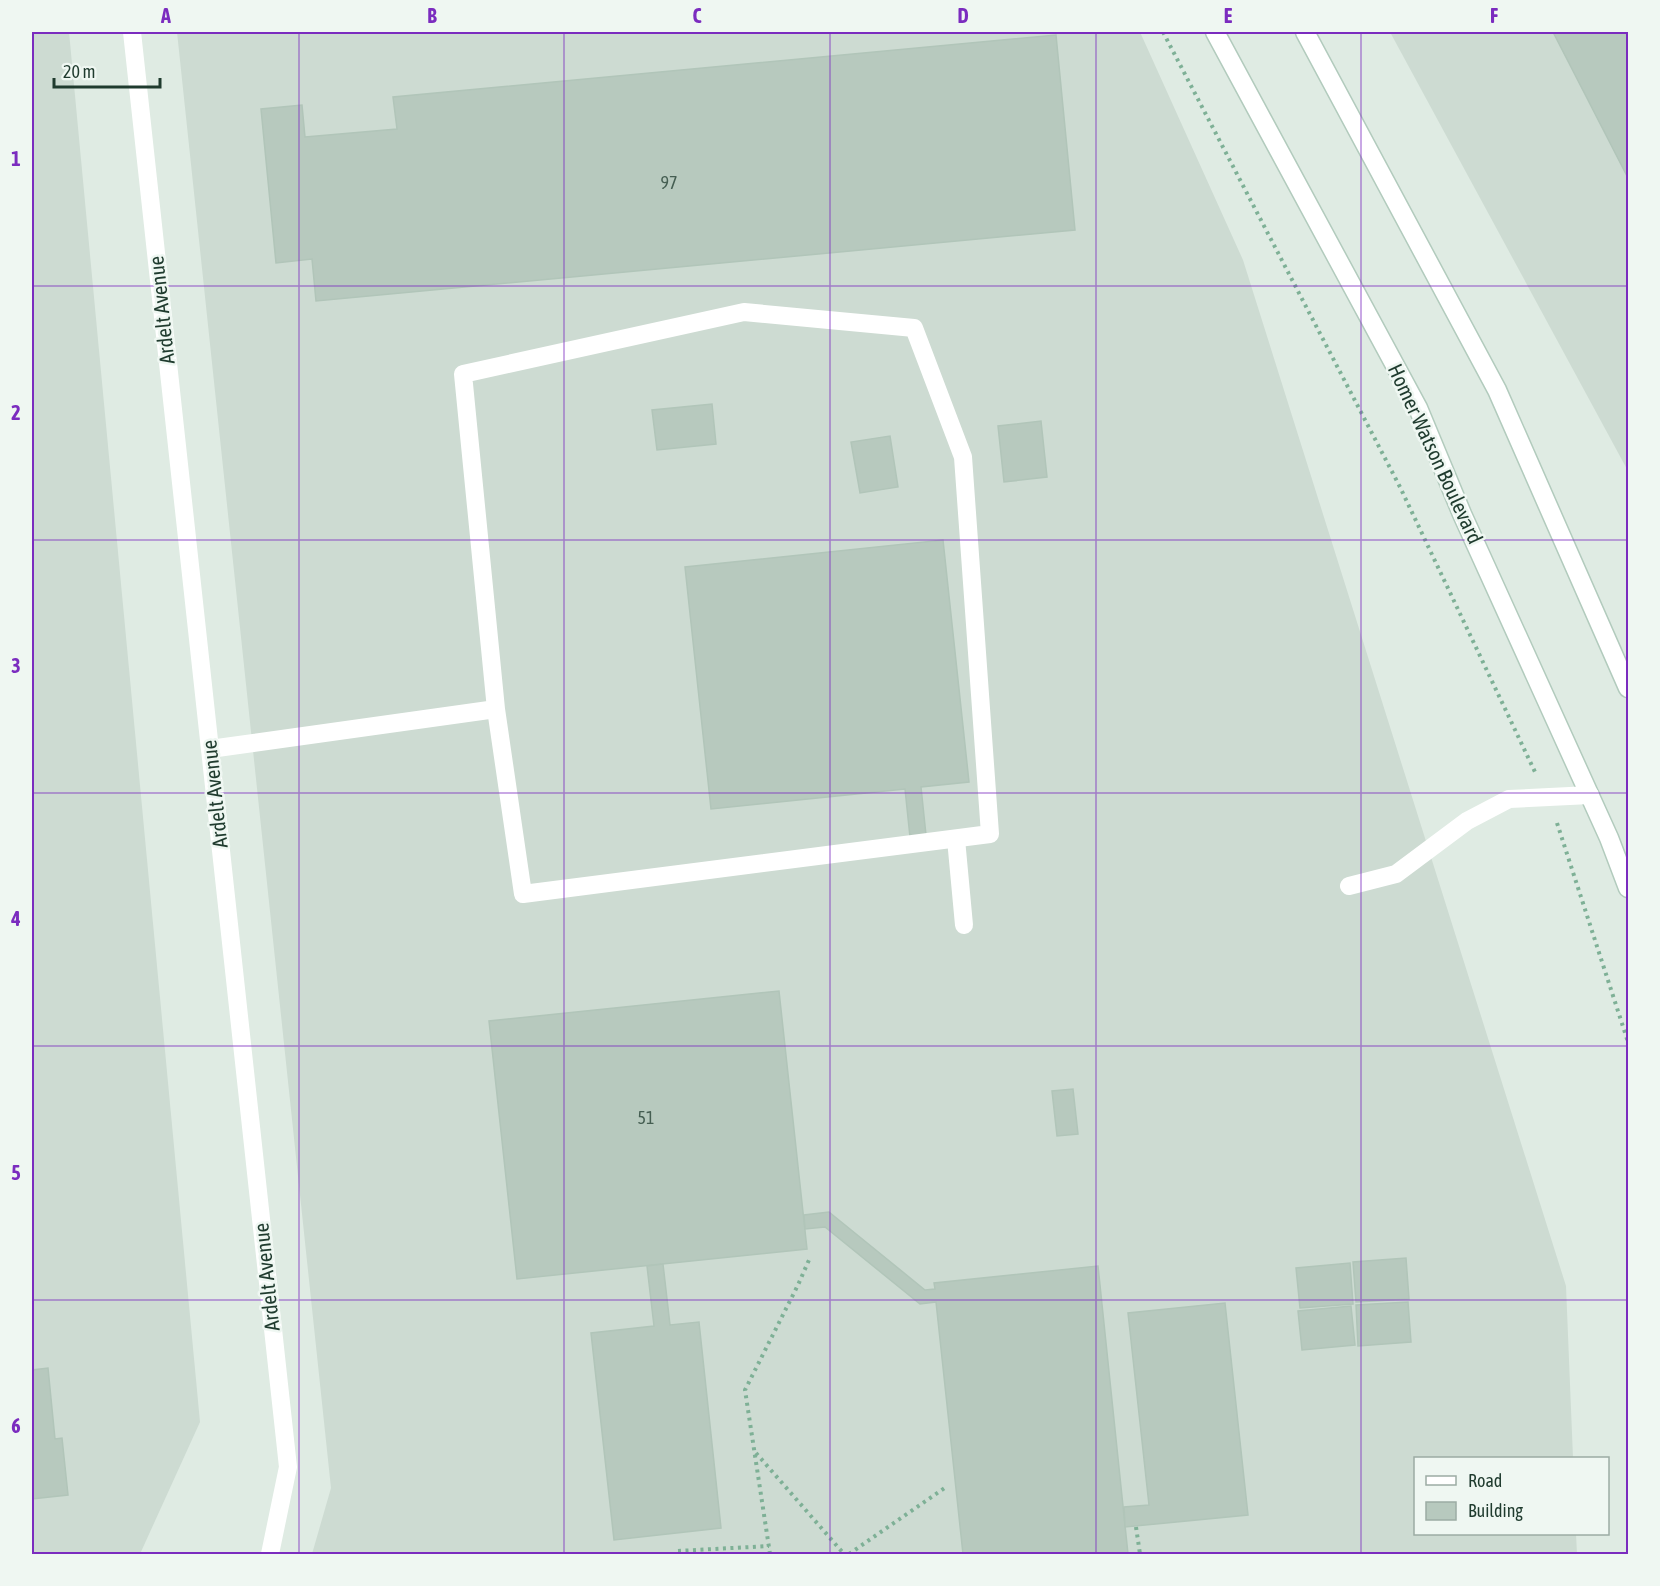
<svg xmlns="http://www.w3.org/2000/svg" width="1660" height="1586" font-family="'Asap Condensed',sans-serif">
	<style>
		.built { fill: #cddbd2 }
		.building { fill: #b7c9be; stroke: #b1c5b9; stroke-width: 1.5 }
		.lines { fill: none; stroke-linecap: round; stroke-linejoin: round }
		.secondary-casing { stroke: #b2cbbd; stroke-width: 21 }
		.path { stroke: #7eb096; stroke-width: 4; stroke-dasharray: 3 4.5; stroke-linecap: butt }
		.service { stroke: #fff; stroke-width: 18 }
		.minor { stroke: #fff; stroke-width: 18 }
		.secondary { stroke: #fff; stroke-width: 18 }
		.grid { fill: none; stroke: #7b2cbf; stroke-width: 1.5; stroke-opacity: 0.55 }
		.labels { text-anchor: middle; stroke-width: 5; stroke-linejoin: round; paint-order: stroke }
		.number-label { font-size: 18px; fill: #455e52 }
		.street-label { font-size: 21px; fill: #1f3b2e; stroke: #eff7f2 }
		.neatline { fill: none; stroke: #7b2cbf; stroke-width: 2 }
		.grid-label { font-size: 20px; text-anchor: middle; font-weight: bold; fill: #7b2cbf }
	</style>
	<rect width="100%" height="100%" fill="#dfebe3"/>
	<!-- built -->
	<g class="built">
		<path d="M32,32H69L200,1422L140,1554H32Z"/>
		<path d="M177,32H1140L1243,260L1566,1286L1573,1458H1416V1534H1576L1577,1554H312L331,1488Z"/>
		<path d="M1390,32H1628V471Z"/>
	</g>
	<!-- building -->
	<g class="building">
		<path d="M1553,32H1628V178Z"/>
		<path d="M1056,35L1075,230L316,301L312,259L276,263L261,109L302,105L305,137L397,129L393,97Z"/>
		<path d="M712,404L716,444L657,450L652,410Z"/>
		<path d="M1041,421L1047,477L1004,482L998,426Z"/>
		<path d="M890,436L898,487L860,493L851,442Z"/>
		<path d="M943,540L969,782L921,787L926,835L910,837L905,789L711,809L685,567Z"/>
		<path d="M779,991L807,1249L517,1279L489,1021Z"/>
		<path d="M1073,1089L1078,1134L1057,1136L1052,1091Z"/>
		<path d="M829,1212L925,1290L935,1289L934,1283L1098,1266L1128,1554H963L936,1302L920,1304L825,1227L805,1229L804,1215Z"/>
		<path d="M1406,1258L1409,1299L1356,1302L1353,1262Z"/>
		<path d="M1350,1263L1353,1304L1300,1308L1296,1268Z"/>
		<path d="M663,1264L670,1325L699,1322L721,1528L614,1540L591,1333L654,1326L647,1266Z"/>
		<path d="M1408,1302L1411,1342L1358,1346L1356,1305Z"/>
		<path d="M1225,1303L1248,1515L1125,1527L1124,1507L1149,1505L1128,1313Z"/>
		<path d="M1351,1306L1355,1345L1302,1350L1298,1311Z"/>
		<path d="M48,1368L55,1439L62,1438L68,1495L32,1499V1370Z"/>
	</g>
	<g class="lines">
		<!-- secondary casing -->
		<g class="secondary-casing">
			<g id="secondary">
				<path d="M1215,32L1418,408L1462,514L1609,838L1628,888"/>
				<path d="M1305,32L1497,390L1628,688"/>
			</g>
		</g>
		<!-- path -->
		<g class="path">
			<path d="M1163,32L1400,487L1535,772"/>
			<path d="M1557,823L1628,1042"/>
			<path d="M756,1453L844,1554"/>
			<path d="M1136,1527L1140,1554"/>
			<path d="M678,1551L769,1546"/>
			<path d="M770,1554L745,1390L798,1285L809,1260"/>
			<path d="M849,1554L946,1487"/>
		</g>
		<!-- service -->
		<g class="service">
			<path d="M210,749L496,709L463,374L744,312L914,328L963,457L990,834L523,894L496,709"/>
			<path d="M956,839L964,925"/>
			<path d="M1349,886L1396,874L1467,821L1509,799L1590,795"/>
		</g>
		<!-- minor -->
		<path class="minor" d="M132,32L288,1467L270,1554"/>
		<!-- secondary -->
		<use href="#secondary" class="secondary"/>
	</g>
	<!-- grid -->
	<path class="grid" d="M299,32V1554M564,32V1554M830,32V1554M1096,32V1554M1361,32V1554M32,286H1628M32,540H1628M32,793H1628M32,1046H1628M32,1300H1628"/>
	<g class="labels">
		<!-- number labels -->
		<g class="number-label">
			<text x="669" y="189">97</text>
			<text x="646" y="1124">51</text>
		</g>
		<!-- street labels -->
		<g class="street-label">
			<text transform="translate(162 310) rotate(-96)" y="7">Ardelt Avenue</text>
			<text transform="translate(1435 454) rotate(65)" y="7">Homer Watson Boulevard</text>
			<text transform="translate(215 794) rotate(-96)" y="7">Ardelt Avenue</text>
			<text transform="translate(267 1277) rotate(-96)" y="7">Ardelt Avenue</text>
		</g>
	</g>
	<!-- border -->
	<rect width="1660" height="1586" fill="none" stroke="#eff7f2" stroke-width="66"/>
	<!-- legend -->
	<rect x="1414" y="1457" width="195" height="78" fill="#eff7f2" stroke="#9caca4" stroke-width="1.5"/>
	<rect x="1426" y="1476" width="30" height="9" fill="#ffffff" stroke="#9caca4" stroke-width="1.5"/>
	<text x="1468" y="1487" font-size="18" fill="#1f3b2e">Road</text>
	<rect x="1426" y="1502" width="30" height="18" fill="#b7c9be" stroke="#9caca4" stroke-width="1.5"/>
	<text x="1468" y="1517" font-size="18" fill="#1f3b2e">Building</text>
	<!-- scale -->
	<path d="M54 78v9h106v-9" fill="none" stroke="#1f3b2e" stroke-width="3"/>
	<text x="63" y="78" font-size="18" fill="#1f3b2e" stroke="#eff7f2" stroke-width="4.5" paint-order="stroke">20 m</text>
	<rect x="33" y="33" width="1594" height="1520" class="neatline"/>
	<g class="grid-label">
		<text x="166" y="23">A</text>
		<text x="432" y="23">B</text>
		<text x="697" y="23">C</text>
		<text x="963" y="23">D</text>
		<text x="1228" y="23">E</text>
		<text x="1494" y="23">F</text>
		<text x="16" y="166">1</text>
		<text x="16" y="420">2</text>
		<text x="16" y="673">3</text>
		<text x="16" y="926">4</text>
		<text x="16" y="1180">5</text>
		<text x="16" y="1433">6</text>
	</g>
</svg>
